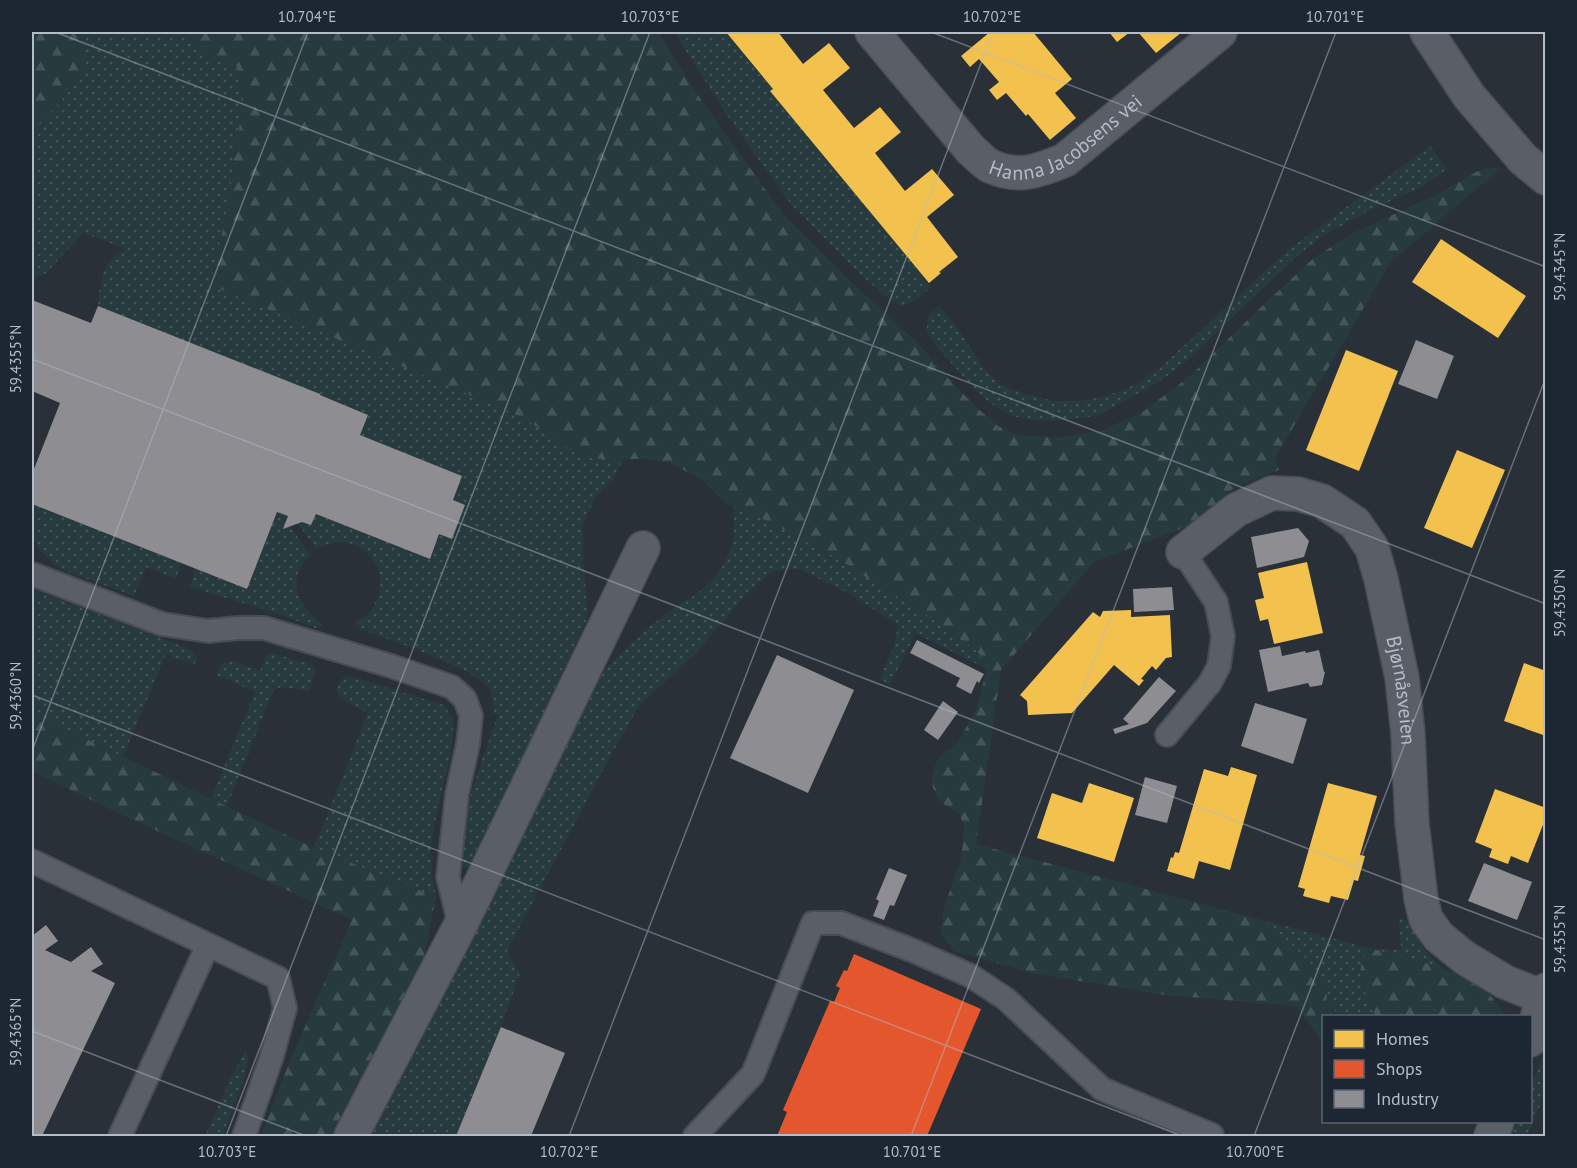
<svg xmlns="http://www.w3.org/2000/svg" width="1577" height="1168" font-family="'PT Sans',sans-serif">
	<style>
		.green { fill: url(#green-dots) }
		.forest { fill: url(#forest-firs) }
		.homes { fill: #f2c14e }
		.shops { fill: #e4572e }
		.industry { fill: #8d8d92 }
		.lines { fill: none; stroke-linecap: round; stroke-linejoin: round }
		.service-casing { stroke: #484c53; stroke-width: 26 }
		.minor-casing { stroke: #484c53; stroke-width: 36 }
		.service { stroke: #5a5e66; stroke-width: 22 }
		.minor { stroke: #5a5e66; stroke-width: 33 }
		.ticks { fill: none; stroke: #b4bcc9; stroke-width: 1.5; stroke-opacity: 0.45 }
		.labels { text-anchor: middle; stroke-width: 6; stroke-linejoin: round; paint-order: stroke }
		.street-label { font-size: 20px; fill: #b4bcc9; stroke: #1d2633 }
		.neatline { fill: none; stroke: #b4bcc9; stroke-width: 2 }
		.ticks-label { font-size: 15px; text-anchor: middle; fill: #b4bcc9 }
	</style>
	<defs>
		<pattern id="green-dots" width="8" height="8" patternUnits="userSpaceOnUse" patternTransform="scale(1.5)"><rect width="8" height="8" fill="#273a3e"/><path d="M2 2h.1M6 6h.1" fill="none" stroke="#445559" stroke-width="1.8" stroke-linecap="round"/></pattern>
		<pattern id="forest-firs" width="22" height="20" patternUnits="userSpaceOnUse" patternTransform="scale(1.5)"><rect width="22" height="20" fill="#273a3e"/><path d="M5 1l3.5 6h-7zM16 11l3.5 6h-7z" fill="#445559"/></pattern>
	</defs>
	<rect width="100%" height="100%" fill="#2a3038"/>
	<!-- green -->
	<g class="green">
		<path d="M84,32H193V40L236,65L241,80L242,113L235,148L230,198L219,243L524,418L581,457L602,459L623,460L613,480L604,487L594,500L583,525V557L588,617L471,869L464,867C450,839 488,745 498,715L494,713C493,706 493,697 490,690C477,668 387,639 360,629L355,625C358,620 360,620 365,617C373,611 378,598 380,588C384,568 368,547 348,543C337,541 326,544 317,549L297,523L302,522L311,525L316,514L429,558L439,534L452,539L465,505L453,500L462,476L360,435L367,414L98,306C100,289 100,268 115,256C119,253 124,251 127,249L83,233L45,274L32,279V133L73,87L86,62Z"/>
		<path d="M675,32H726L931,287L913,302L902,306L892,301L863,277L791,204L768,173L721,106L681,43Z"/>
		<path d="M1430,146L1447,169L1420,188L1370,210L1323,236L1298,255L1191,357L1162,380L1120,404L1096,416L1061,420L1041,421L1016,417L996,407L985,399L967,381L938,348L927,332V318L939,306L954,323L983,367L1000,385L1029,395L1054,401H1081L1106,396L1135,385L1161,367L1288,250Z"/>
		<path d="M32,504L181,563L176,579L146,567L134,596L60,569L55,565L39,549L32,537Z"/>
		<path d="M733,507L759,517L839,559L876,584L917,608L978,651L987,669L915,633L904,658L889,685L880,678L894,646L898,625L850,594L799,569L773,571L747,593L696,653L639,706L610,757L507,951L520,973L501,1027L456,1136H371L423,1037L584,705L605,669L649,627L682,602L694,596L712,581L723,566L732,545L734,527Z"/>
		<path d="M277,512L288,516L290,526L310,555C285,582 297,605 323,625L318,629L276,613L190,587L195,568Z"/>
		<path d="M32,589L192,650L197,659L194,665L166,654L123,757L32,713Z"/>
		<path d="M272,653L306,663L316,668L309,691L282,687L274,689L227,806L211,799L255,692L217,675L219,669L222,663L235,661L260,671L267,654Z"/>
		<path d="M346,675L444,705L454,721L450,755L434,827L431,849L432,872L436,897L314,848L368,713C352,704 323,698 346,675Z"/>
		<path d="M1399,918L1410,921C1417,942 1427,953 1443,969L1369,948C1367,954 1362,960 1361,966C1358,979 1370,1005 1376,1016H1339L1327,1001L1326,984L1309,961L1266,921L1369,948L1401,950Z"/>
		<path d="M246,1050L248,1060L244,1079L223,1136H205L232,1075Z"/>
		<path d="M1545,1050V1094L1527,1136H1511L1517,1122H1530L1531,1088Z"/>
	</g>
	<!-- forest -->
	<g class="forest">
		<path d="M32,32H84L86,62L73,87L32,133Z"/>
		<path d="M193,32H658L695,91L783,214L846,277L918,343L948,378L976,407L998,426L1013,433L1027,436L1060,437L1100,431L1141,413L1190,376L1258,310L1315,257L1353,233L1436,195L1478,171L1489,168H1501L1390,263L1275,458L1279,470L1234,488L1191,525L1094,562L1001,670L976,844L1266,921L1309,961L1326,984L1327,1001L1339,1016H1324L1323,1042L1296,1006L1165,995L1036,974L954,951L940,933L944,907L960,863L963,843L964,825L959,814L939,801L933,788L932,774L937,761L944,752L956,745L976,710L987,669L978,652L917,608L876,584L839,559L759,517L725,503L701,479L670,463L645,459H602L581,457L524,418L210,285L230,198L235,148L242,113L241,80L236,65L211,60L193,40Z"/>
		<path d="M32,713L314,848L436,897L422,966L336,1136H261L289,1063L352,920L114,811L32,771Z"/>
		<path d="M1369,948C1412,960 1485,971 1505,1016H1376C1370,1005 1358,979 1361,966C1362,960 1367,953 1369,948Z"/>
	</g>
	<!-- homes -->
	<g class="homes">
		<path d="M726,32H778L803,64L829,43L850,68L823,90L854,128L880,107L901,132L875,153L905,191L932,169L954,195L927,217L958,257L939,272L941,273L929,283L770,91L773,89Z"/>
		<path d="M990,32H1033L1072,79L1055,93L1076,118L1050,140L1028,114L1026,116L1006,93L997,100L989,90L999,82L979,59L970,67L961,56Z"/>
		<path d="M1109,32H1130L1117,42Z"/>
		<path d="M1138,32H1182L1156,53Z"/>
		<path d="M1441,239L1526,296L1498,338L1412,282Z"/>
		<path d="M1346,350L1398,371L1359,471L1306,450Z"/>
		<path d="M1457,450L1505,470L1472,548L1424,528Z"/>
		<path d="M1307,562L1323,633L1274,644L1268,619L1260,621L1255,600L1264,598L1258,573Z"/>
		<path d="M1131,610V617L1170,615L1172,657L1166,658L1156,670L1152,666L1141,679L1144,680L1139,686L1114,665L1072,713L1028,715L1027,701L1020,695L1093,612L1100,617L1103,611Z"/>
		<path d="M1524,663L1546,671V736L1504,721Z"/>
		<path d="M1231,767L1257,775L1230,870L1199,861L1194,879L1167,871L1171,857L1173,858L1175,852L1179,853L1204,769L1228,776Z"/>
		<path d="M1089,783L1134,798L1114,862L1037,838L1052,793L1082,803Z"/>
		<path d="M1328,783L1377,796L1360,855L1365,856L1358,881L1354,880L1348,900L1331,896L1329,903L1303,896L1305,889L1298,887Z"/>
		<path d="M1495,789L1546,808V817L1528,863L1511,856L1508,864L1489,857L1492,849L1475,842Z"/>
	</g>
	<!-- shops -->
	<path class="shops" d="M854,954L981,1009L927,1136H777L787,1112L783,1110L830,1001L834,1002L840,988L836,986L844,970L847,971Z"/>
	<!-- industry -->
	<g class="industry">
		<path d="M32,300L91,323L98,306L320,394V395L368,415L360,435L462,476L453,500L465,505L452,539L439,534L430,559L316,514L311,525L302,522L283,529L288,516L277,512L247,589L32,504V474L60,403L32,391Z"/>
		<path d="M1416,340L1454,356L1437,399L1398,384Z"/>
		<path d="M1298,528L1309,541L1304,557L1257,568L1251,537Z"/>
		<path d="M1172,587L1174,610L1134,612L1133,589Z"/>
		<path d="M917,640L984,674L979,683L977,681L971,694L956,686L960,678L910,653Z"/>
		<path d="M1280,646L1282,656L1305,651L1306,653L1319,650L1324,672H1325L1322,685L1310,687L1308,683L1268,692L1259,650Z"/>
		<path d="M777,655L854,690L808,793L730,758Z"/>
		<path d="M1159,677L1176,691L1147,723L1115,734L1113,729L1129,724L1123,719Z"/>
		<path d="M943,701L958,712L938,740L924,730Z"/>
		<path d="M1255,703L1307,719L1293,764L1241,746Z"/>
		<path d="M1145,777L1177,786L1167,823L1135,815Z"/>
		<path d="M1484,863L1532,882L1517,920L1468,901Z"/>
		<path d="M889,868L907,875L894,906L890,905L884,920L873,916L879,901L876,899Z"/>
		<path d="M46,925L58,941L45,950L71,962L91,947L103,964L91,971L115,983L42,1136H32V936Z"/>
		<path d="M501,1027L565,1053L531,1136H456Z"/>
	</g>
	<g class="lines">
		<!-- service casing -->
		<g class="service-casing">
			<g id="service">
				<path d="M32,574L162,624L208,631L238,628H264L391,666L452,687L465,699L471,716L468,744L457,794L448,877L460,926"/>
				<path d="M1167,735L1210,683L1219,666L1223,636L1216,602L1183,552"/>
				<path d="M32,861L278,978L285,1008L272,1056L244,1136"/>
				<path d="M120,1136L208,945"/>
				<path d="M695,1136L753,1074L813,923H841L914,951L971,976L1006,999L1102,1089L1212,1135L1211,1136"/>
			</g>
		</g>
		<!-- minor casing -->
		<g class="minor-casing">
			<g id="minor">
				<path id="s1" d="M872,32L971,150C977,155 983,162 990,166C1018,179 1039,171 1065,160L1220,32"/>
				<path d="M1427,32L1469,96L1523,159L1546,178"/>
				<path id="s2" d="M1183,552L1236,510L1272,493L1298,494L1322,501L1355,523L1372,548L1381,579L1402,678L1408,734L1412,823L1421,899L1426,919L1439,937L1465,958L1505,982L1543,997"/>
				<path d="M1530,1040L1546,990"/>
				<path d="M351,1136L460,926L643,548"/>
				<path d="M1491,1136L1497,1122"/>
			</g>
		</g>
		<!-- service -->
		<use href="#service" class="service"/>
		<!-- minor -->
		<use href="#minor" class="minor"/>
	</g>
	<!-- ticks -->
	<path class="ticks" d="M55,32L1546,604M931,32L1546,267M32,359L1546,940M32,695L1182,1136M32,751L308,32M32,1031L306,1136M226,1136L650,32M569,1136L993,32M911,1136L1336,32M1254,1136L1546,377"/>
	<g class="labels">
		<!-- street labels -->
		<g class="street-label">
			<text dy="7" stroke="none"><textPath href="#s1" startOffset="266">Hanna Jacobsens vei</textPath></text>
			<text dy="7" stroke="none"><textPath href="#s2" startOffset="374">Bjørnåsveien</textPath></text>
		</g>
	</g>
	<!-- border -->
	<rect width="1577" height="1168" fill="none" stroke="#1d2633" stroke-width="66"/>
	<!-- legend -->
	<rect x="1322" y="1015" width="210" height="108" fill="#1d2633" stroke="#59626f" stroke-width="1.5"/>
	<rect x="1334" y="1030" width="30" height="18" fill="#f2c14e" stroke="#59626f" stroke-width="1.5"/>
	<text x="1376" y="1045" font-size="18" fill="#b4bcc9">Homes</text>
	<rect x="1334" y="1060" width="30" height="18" fill="#e4572e" stroke="#59626f" stroke-width="1.5"/>
	<text x="1376" y="1075" font-size="18" fill="#b4bcc9">Shops</text>
	<rect x="1334" y="1090" width="30" height="18" fill="#8d8d92" stroke="#59626f" stroke-width="1.5"/>
	<text x="1376" y="1105" font-size="18" fill="#b4bcc9">Industry</text>
	<rect x="33" y="33" width="1511" height="1102" class="neatline"/>
	<g class="ticks-label">
		<text x="307" y="22">10.704°E</text>
		<text x="650" y="22">10.703°E</text>
		<text x="992" y="22">10.702°E</text>
		<text x="1335" y="22">10.701°E</text>
		<text transform="translate(1560 267) rotate(-90)" y="5">59.4345°N</text>
		<text transform="translate(16 359) rotate(-90)" y="5">59.4355°N</text>
		<text transform="translate(1560 603) rotate(-90)" y="5">59.4350°N</text>
		<text transform="translate(16 696) rotate(-90)" y="5">59.4360°N</text>
		<text transform="translate(1560 939) rotate(-90)" y="5">59.4355°N</text>
		<text transform="translate(16 1032) rotate(-90)" y="5">59.4365°N</text>
		<text x="227" y="1157">10.703°E</text>
		<text x="569" y="1157">10.702°E</text>
		<text x="912" y="1157">10.701°E</text>
		<text x="1255" y="1157">10.700°E</text>
	</g>
</svg>
